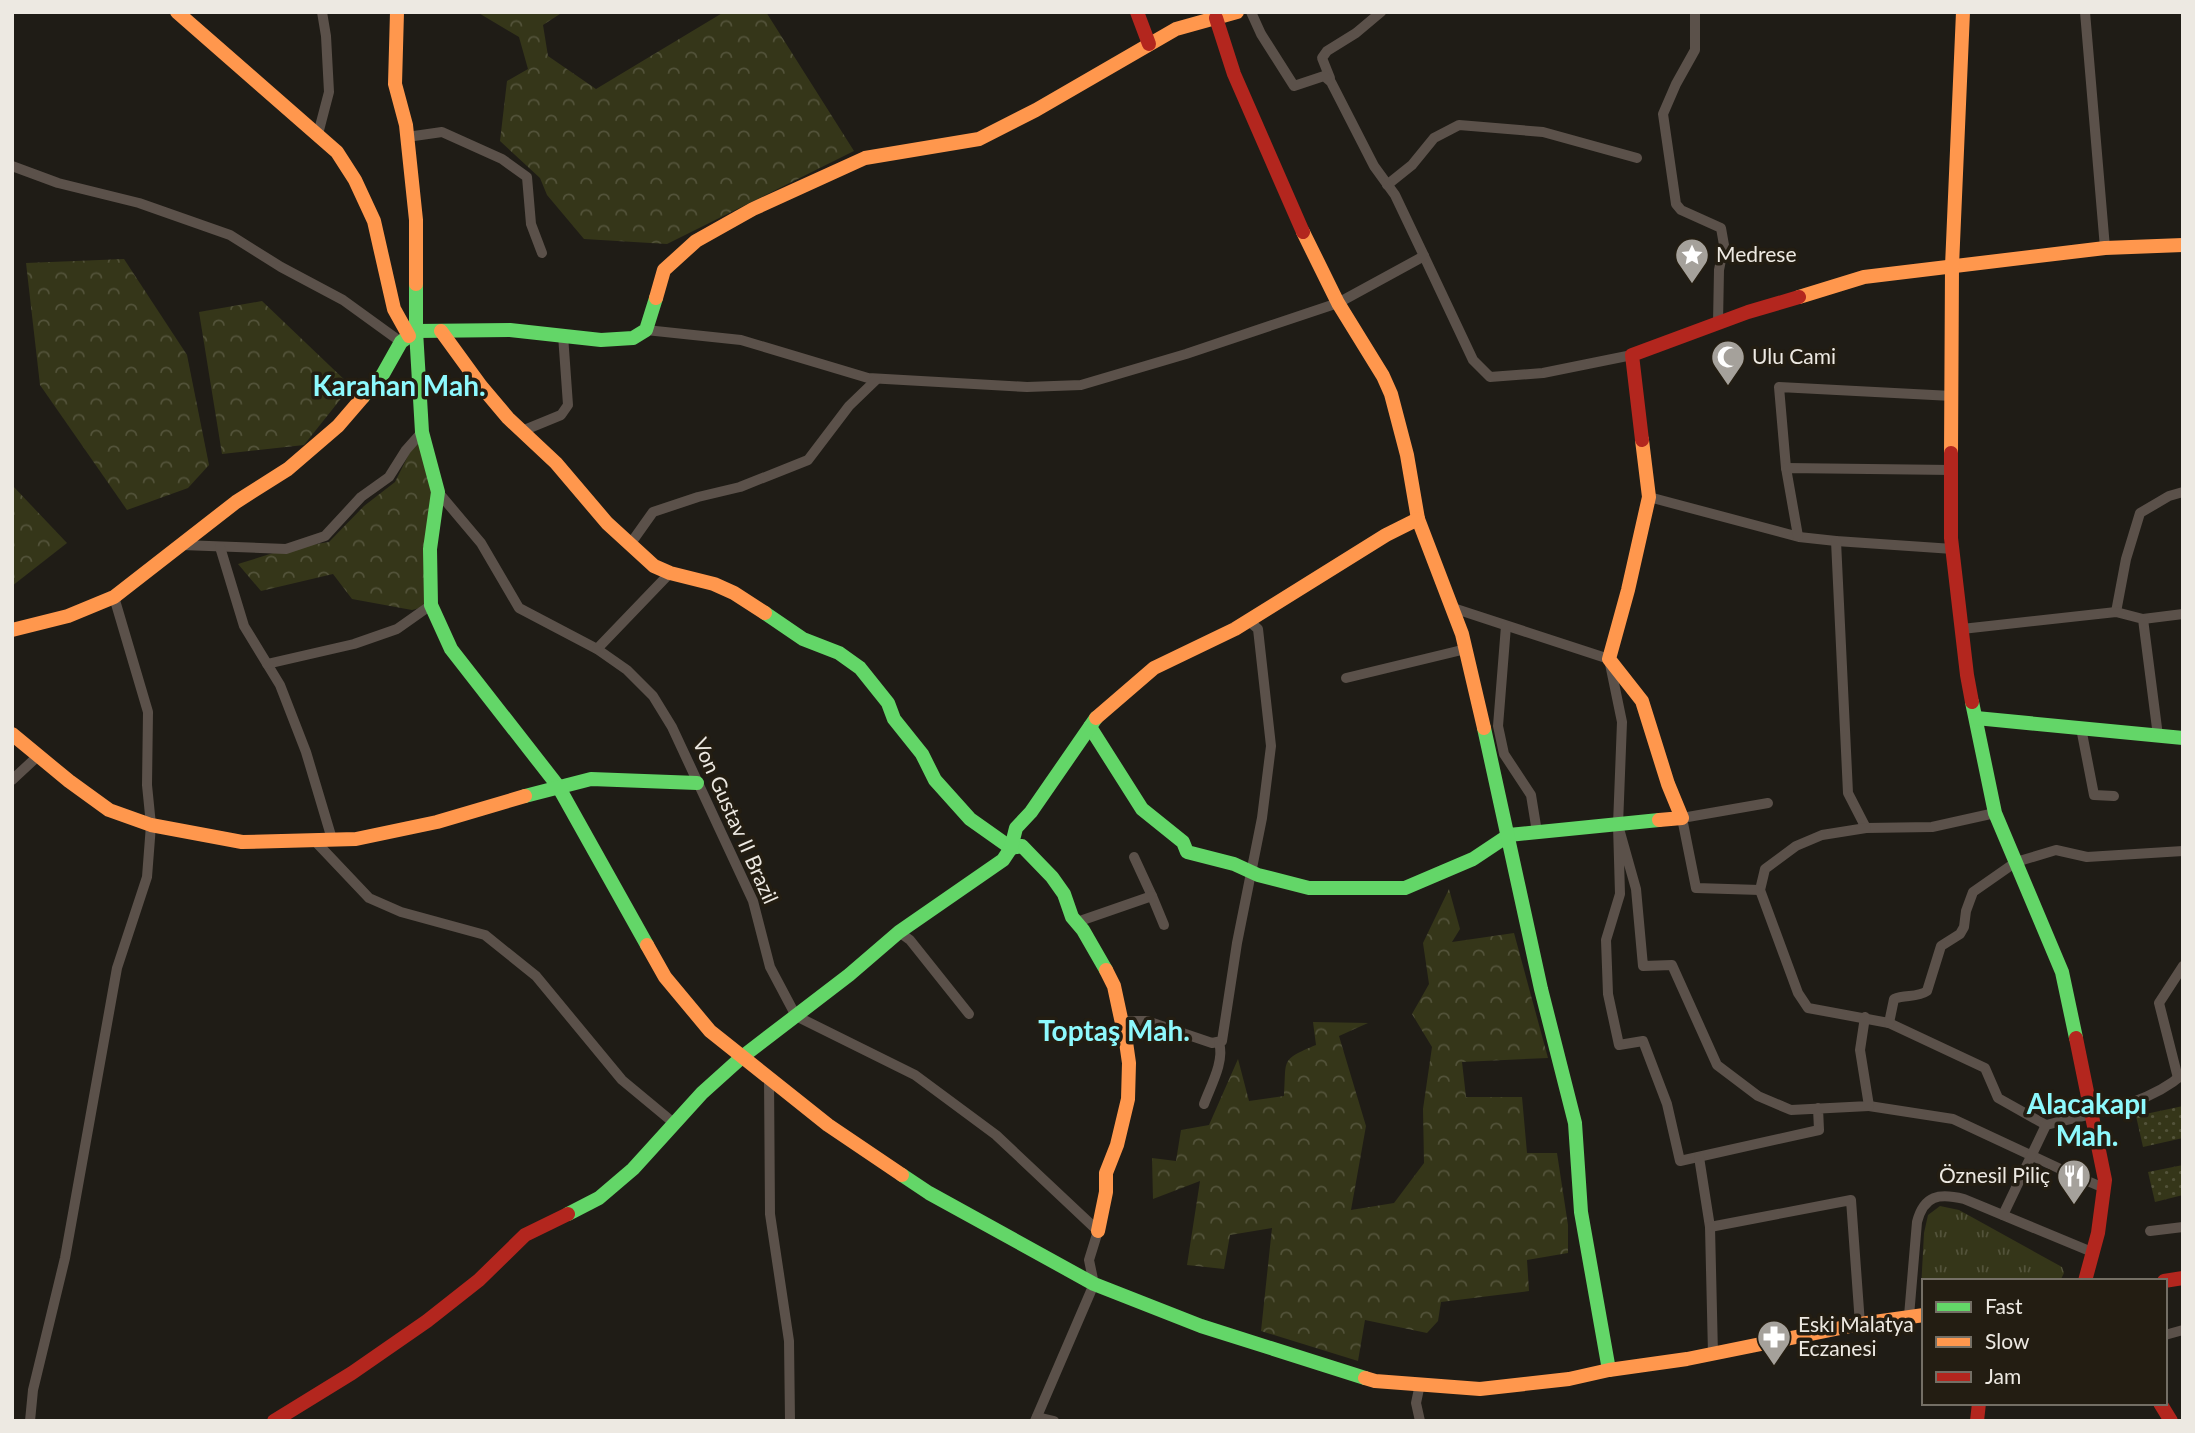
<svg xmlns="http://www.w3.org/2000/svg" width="2195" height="1433" font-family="Lato,sans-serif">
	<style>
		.grass { fill: url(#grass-dots) }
		.forest { fill: url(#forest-crowns) }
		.park { fill: url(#park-tufts) }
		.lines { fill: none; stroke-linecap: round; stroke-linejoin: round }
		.street { stroke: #5b514a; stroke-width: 10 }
		.fast { stroke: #63d668; stroke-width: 14 }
		.slow { stroke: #ff974d; stroke-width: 14 }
		.jam { stroke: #b3261e; stroke-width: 14 }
		.labels { text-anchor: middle; stroke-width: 7; stroke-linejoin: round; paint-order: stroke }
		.poi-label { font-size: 21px; fill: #ede9e2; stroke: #231d12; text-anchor: start }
		.street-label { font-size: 21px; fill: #ede9e2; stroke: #231d12 }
		.district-label { font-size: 28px; font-weight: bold; fill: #8df9fd; stroke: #231d12 }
	</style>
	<defs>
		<pattern id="grass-dots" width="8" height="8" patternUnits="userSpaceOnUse" patternTransform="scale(1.75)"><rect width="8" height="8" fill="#353619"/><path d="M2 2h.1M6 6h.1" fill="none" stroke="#53533a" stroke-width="1.8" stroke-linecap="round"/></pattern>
		<pattern id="forest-crowns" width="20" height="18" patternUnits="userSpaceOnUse" patternTransform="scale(1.75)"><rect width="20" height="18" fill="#353619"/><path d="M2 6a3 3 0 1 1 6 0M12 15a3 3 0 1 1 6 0" fill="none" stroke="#53533a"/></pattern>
		<pattern id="park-tufts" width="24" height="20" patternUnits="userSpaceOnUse" patternTransform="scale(1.75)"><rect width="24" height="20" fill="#353619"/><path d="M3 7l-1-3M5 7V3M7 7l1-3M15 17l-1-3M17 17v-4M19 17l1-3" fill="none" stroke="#53533a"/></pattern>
	</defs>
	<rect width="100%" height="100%" fill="#1f1c16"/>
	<!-- grass -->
	<g class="grass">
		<path d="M2183,1106V1138L2143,1147L2136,1116Z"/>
		<path d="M2183,1165V1195L2155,1202L2148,1172Z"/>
	</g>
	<!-- forest -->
	<g class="forest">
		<path d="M477,12H563L543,25L548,56L596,89L724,12H766L854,151L667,244L584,239L547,195L540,178L500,141L507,81L528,69L519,37Z"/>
		<path d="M124,259L187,355L209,465L188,488L127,510L40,385L26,263Z"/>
		<path d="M262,301L351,386L304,445L222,454L199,312Z"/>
		<path d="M417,438L438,492L431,605L412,610L352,599L333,574L261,591L238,564L286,549L329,542L364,506L395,482Z"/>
		<path d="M12,485L67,543L12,586Z"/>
		<path d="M1449,889L1460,929L1452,942L1514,933L1548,1058L1462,1062L1466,1097H1522L1527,1153H1557L1568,1225V1253L1527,1260L1529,1291L1441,1302L1438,1321L1427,1333L1365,1320L1358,1361L1261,1331L1272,1228L1230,1235L1224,1269L1187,1265L1200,1181L1153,1199L1152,1158L1176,1161L1181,1130L1209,1125L1238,1059L1249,1101L1284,1096C1287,1060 1279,1060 1316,1045L1313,1022L1368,1023L1339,1036L1366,1126L1351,1210L1394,1203L1424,1163L1423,1109L1432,1047L1412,1014L1429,984L1423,943Z"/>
	</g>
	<!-- park -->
	<path class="park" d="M1940,1206L1959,1210L2062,1267L2064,1273L2061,1279L2053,1281H1924V1293L1921,1289L1924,1233L1928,1215Z"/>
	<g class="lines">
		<!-- street -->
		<g class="street">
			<path d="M1695,12V50L1676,84L1663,114L1676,204L1681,210L1721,228L1724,245L1719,270L1718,323"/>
			<path d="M2085,12L2105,248"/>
			<path d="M1330,78L1322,58L1327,51L1356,33L1381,12"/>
			<path d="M318,134L329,92L326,36L322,12"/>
			<path d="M407,137L442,132L502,159L527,177L531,224L542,253"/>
			<path d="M12,166L58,183L139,203L230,235L281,267L343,300L401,342"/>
			<path d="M1387,185L1412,165L1434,138L1459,125L1543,132L1637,158"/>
			<path d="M1424,256L1473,360L1490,377L1543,373L1632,355"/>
			<path d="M646,330L741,340L868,378L1027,387L1081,385L1186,354L1338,303L1424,256L1395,195L1374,166L1331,82L1324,76L1294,86L1261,34L1251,12"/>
			<path d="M522,431L561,415L568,405L563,335"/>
			<path d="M1786,468L1779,387L1952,396"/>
			<path d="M438,492L481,543L519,608L597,649L627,670L653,696L672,727L753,901L770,967L796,1016L915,1075L996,1135L1098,1231L1089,1260L1094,1284L1035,1421"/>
			<path d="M1649,497L1799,537L1836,541L1953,549"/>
			<path d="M1798,536L1786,468L1952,470"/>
			<path d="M1836,541L1848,793L1866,828L1932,827L1995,813"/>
			<path d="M631,543L653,512L698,497L740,487L808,460L849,406L877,379"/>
			<path d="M182,545L286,549L325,536L361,497L389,477L406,450L422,432"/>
			<path d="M220,547L244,626L280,685L306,752L332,839"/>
			<path d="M1453,608L1609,659L1622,722L1618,825"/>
			<path d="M2116,612L2126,559L2140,513L2169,496L2183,492"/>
			<path d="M2143,619L2183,614"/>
			<path d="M1506,626L1498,726L1504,754L1531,795L1537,832"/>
			<path d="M1962,629L2116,612L2143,619L2158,736"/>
			<path d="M597,649L670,573"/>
			<path d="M267,664L354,644L397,629L431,605"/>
			<path d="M1346,678L1466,649"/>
			<path d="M2081,728L2094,795L2114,796"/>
			<path d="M12,780L39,755"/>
			<path d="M1866,828L1822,835L1796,846L1765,869L1760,890L1798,993L1808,1008L1889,1023L1985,1068L1998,1098L2046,1125"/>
			<path d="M314,840L369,898L401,912L485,935L536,976L622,1080L675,1124"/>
			<path d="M1134,857L1152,896"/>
			<path d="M1760,890L1696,888L1682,818L1768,803"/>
			<path d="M1077,922L1152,896L1164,925"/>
			<path d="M899,932L910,940L969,1014"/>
			<path d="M1122,1021H1147L1212,1043L1222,1041L1237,943L1262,818L1271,746L1258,629L1249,621"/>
			<path d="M1889,1023L1894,999C1905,994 1917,998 1927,991L1941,946L1960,934L1964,927L1966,911L1973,892L2016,862L2056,850L2087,857L2183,851"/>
			<path d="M769,1078L770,1214L789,1341L790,1421"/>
			<path d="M2178,1078L2159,1003L2183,966"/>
			<path d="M1204,1104C1210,1087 1225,1061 1219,1043"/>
			<path d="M1869,1106L1953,1119L2071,1174L2104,1188"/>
			<path d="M1818,1108L1819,1130L1680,1161L1667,1104L1643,1041L1619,1045L1608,994L1606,940L1620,894L1618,825L1636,889L1643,966L1672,965L1717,1065L1758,1096L1791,1110L1869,1106L1860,1050L1865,1017"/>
			<path d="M1699,1157L1710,1227"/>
			<path d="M2003,1215L2046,1125C2091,1113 2147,1106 2183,1074"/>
			<path d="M2150,1231L2183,1227"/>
			<path d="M1909,1316L1917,1222C1924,1195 1939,1193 1964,1199L2092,1252"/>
			<path d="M2165,1335L2183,1330"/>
			<path d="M1713,1354L1710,1227L1851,1200L1860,1324"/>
			<path d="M1037,1417L1054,1421"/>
			<path d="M30,1421L33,1390L65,1258L117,968L147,877L151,825L147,785L148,712L114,597"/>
			<path d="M1420,1421L1416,1403L1420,1384"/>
		</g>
		<!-- fast -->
		<g class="fast">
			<path d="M416,284V331L422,432L438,492L430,549L431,605L451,649L558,786L647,945"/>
			<path d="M363,397L383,374L401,342L416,331L510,330L601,340L633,338L646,330L656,298"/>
			<path d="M765,613L803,639L839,653L860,668L888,703L894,719L922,754L935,780L970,819L1011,848L1022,846L1052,877L1064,894L1072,917L1083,930L1106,970"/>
			<path d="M1972,702L1995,813L2062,972L2076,1038"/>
			<path d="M1976,718L2183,738"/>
			<path d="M1090,727L1142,809L1183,842L1187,852L1234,864L1258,875L1309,888H1405L1473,859L1509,835L1659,820"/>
			<path d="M1484,728L1541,989L1575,1123L1581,1212L1609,1370"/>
			<path d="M525,796L591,779L697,783"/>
			<path d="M902,1175L929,1193L1094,1284L1201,1326L1365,1378"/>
			<path d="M568,1214L599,1198L633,1169L702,1093L742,1057L849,975L899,932L1003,860L1011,848L1016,828L1031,812L1096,718"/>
		</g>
		<!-- slow -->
		<g class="slow">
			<path d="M177,12L337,152L355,180L374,221L394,309L409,336"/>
			<path d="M397,12L395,84L406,125L416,220V284"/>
			<path d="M1303,232L1338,303L1383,376L1391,394L1407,455L1418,519L1462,634L1484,728"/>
			<path d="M1799,297L1864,277L2105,248L2183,245"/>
			<path d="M656,298L664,270L696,241L753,209L865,158L979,139L1036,110L1176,29L1237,12"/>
			<path d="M441,331L481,386L508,418L556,463L607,523L654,566L670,573L714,584L734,593L765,613"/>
			<path d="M1642,440L1649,497L1628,590L1609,659L1642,701L1668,784L1682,818L1659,820"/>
			<path d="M1951,453L1952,266L1963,12"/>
			<path d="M12,630L68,616L114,597L236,502L288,469L338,426L363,397"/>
			<path d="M1096,718L1154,668L1235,629L1386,535L1418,519"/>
			<path d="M12,734L69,781L109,810L151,825L242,842L356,839L437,822L525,796"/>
			<path d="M647,945L665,977L710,1031L828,1125L902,1175"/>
			<path d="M1098,1231L1106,1192V1173L1117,1145L1128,1099L1129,1063L1126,1042L1114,986L1106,970"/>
			<path d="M1365,1378L1375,1381L1480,1389L1569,1379L1609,1370L1687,1359L1860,1324L1924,1315"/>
		</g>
		<!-- jam -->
		<g class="jam">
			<path d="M1137,12L1149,44"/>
			<path d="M1216,18L1234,74L1303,232"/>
			<path d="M1642,440L1632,355L1748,312L1799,297"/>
			<path d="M1951,453V538L1967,675L1972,702"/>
			<path d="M2076,1038L2105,1180L2098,1233L2085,1281"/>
			<path d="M2164,1281L2183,1278"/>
			<path d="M2160,1403L2171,1421"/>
			<path d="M274,1421L352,1373L427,1321L479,1280L525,1235L568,1214"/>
			<path d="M1977,1421L1979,1403"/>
		</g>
	</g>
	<!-- icons -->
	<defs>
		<g id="sight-pin" transform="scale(1.75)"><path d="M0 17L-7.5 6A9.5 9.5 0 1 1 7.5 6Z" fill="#a5a19b" stroke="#231d12"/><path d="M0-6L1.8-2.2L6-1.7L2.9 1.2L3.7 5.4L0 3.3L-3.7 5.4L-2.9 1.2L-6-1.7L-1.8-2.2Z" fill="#fff"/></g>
		<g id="mosque-pin" transform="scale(1.75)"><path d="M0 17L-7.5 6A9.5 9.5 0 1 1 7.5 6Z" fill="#a5a19b" stroke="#231d12"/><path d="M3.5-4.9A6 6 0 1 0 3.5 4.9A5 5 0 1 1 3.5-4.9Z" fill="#fff"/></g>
		<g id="restaurant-pin" transform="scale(1.75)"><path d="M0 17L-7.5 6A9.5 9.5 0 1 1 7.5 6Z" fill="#a5a19b" stroke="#231d12"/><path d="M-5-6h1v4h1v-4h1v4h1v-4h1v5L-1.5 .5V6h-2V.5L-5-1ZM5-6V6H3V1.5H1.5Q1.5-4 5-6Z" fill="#fff"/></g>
		<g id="pharmacy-pin" transform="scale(1.75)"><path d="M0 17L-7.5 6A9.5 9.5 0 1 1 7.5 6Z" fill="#a5a19b" stroke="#231d12"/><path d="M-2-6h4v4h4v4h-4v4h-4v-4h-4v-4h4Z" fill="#fff"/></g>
	</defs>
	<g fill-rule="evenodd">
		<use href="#sight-pin" x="1692" y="255"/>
		<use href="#mosque-pin" x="1728" y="357"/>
		<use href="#restaurant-pin" x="2074" y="1176"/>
		<use href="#pharmacy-pin" x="1774" y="1337"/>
	</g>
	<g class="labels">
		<!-- poi labels -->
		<g class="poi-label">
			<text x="1716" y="262">Medrese</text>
			<text x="1752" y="364">Ulu Cami</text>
			<text x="2050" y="1183" text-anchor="end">Öznesil Piliç</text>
			<text x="1798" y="1332">Eski Malatya<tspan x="1798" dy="24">Eczanesi</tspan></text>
		</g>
		<!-- street labels -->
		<g class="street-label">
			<text transform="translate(735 821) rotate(66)" y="7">Von Gustav II Brazil</text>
		</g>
		<!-- district labels -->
		<g class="district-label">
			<text x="399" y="396">Karahan Mah.</text>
			<text x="1114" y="1041">Toptaş Mah.</text>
			<text x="2087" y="1114">Alacakapı<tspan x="2087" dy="32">Mah.</tspan></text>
		</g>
	</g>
	<!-- border -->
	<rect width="2195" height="1433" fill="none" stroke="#ede9e2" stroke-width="28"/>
	<!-- legend -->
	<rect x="1922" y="1279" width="245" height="126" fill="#231d12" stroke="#746f65" stroke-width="2"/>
	<rect x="1936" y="1302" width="35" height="10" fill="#63d668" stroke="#746f65" stroke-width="2"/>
	<text x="1985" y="1314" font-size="21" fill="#ede9e2">Fast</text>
	<rect x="1936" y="1337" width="35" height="10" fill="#ff974d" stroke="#746f65" stroke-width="2"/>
	<text x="1985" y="1349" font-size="21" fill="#ede9e2">Slow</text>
	<rect x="1936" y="1372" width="35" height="10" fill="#b3261e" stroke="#746f65" stroke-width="2"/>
	<text x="1985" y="1384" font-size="21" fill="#ede9e2">Jam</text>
</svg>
